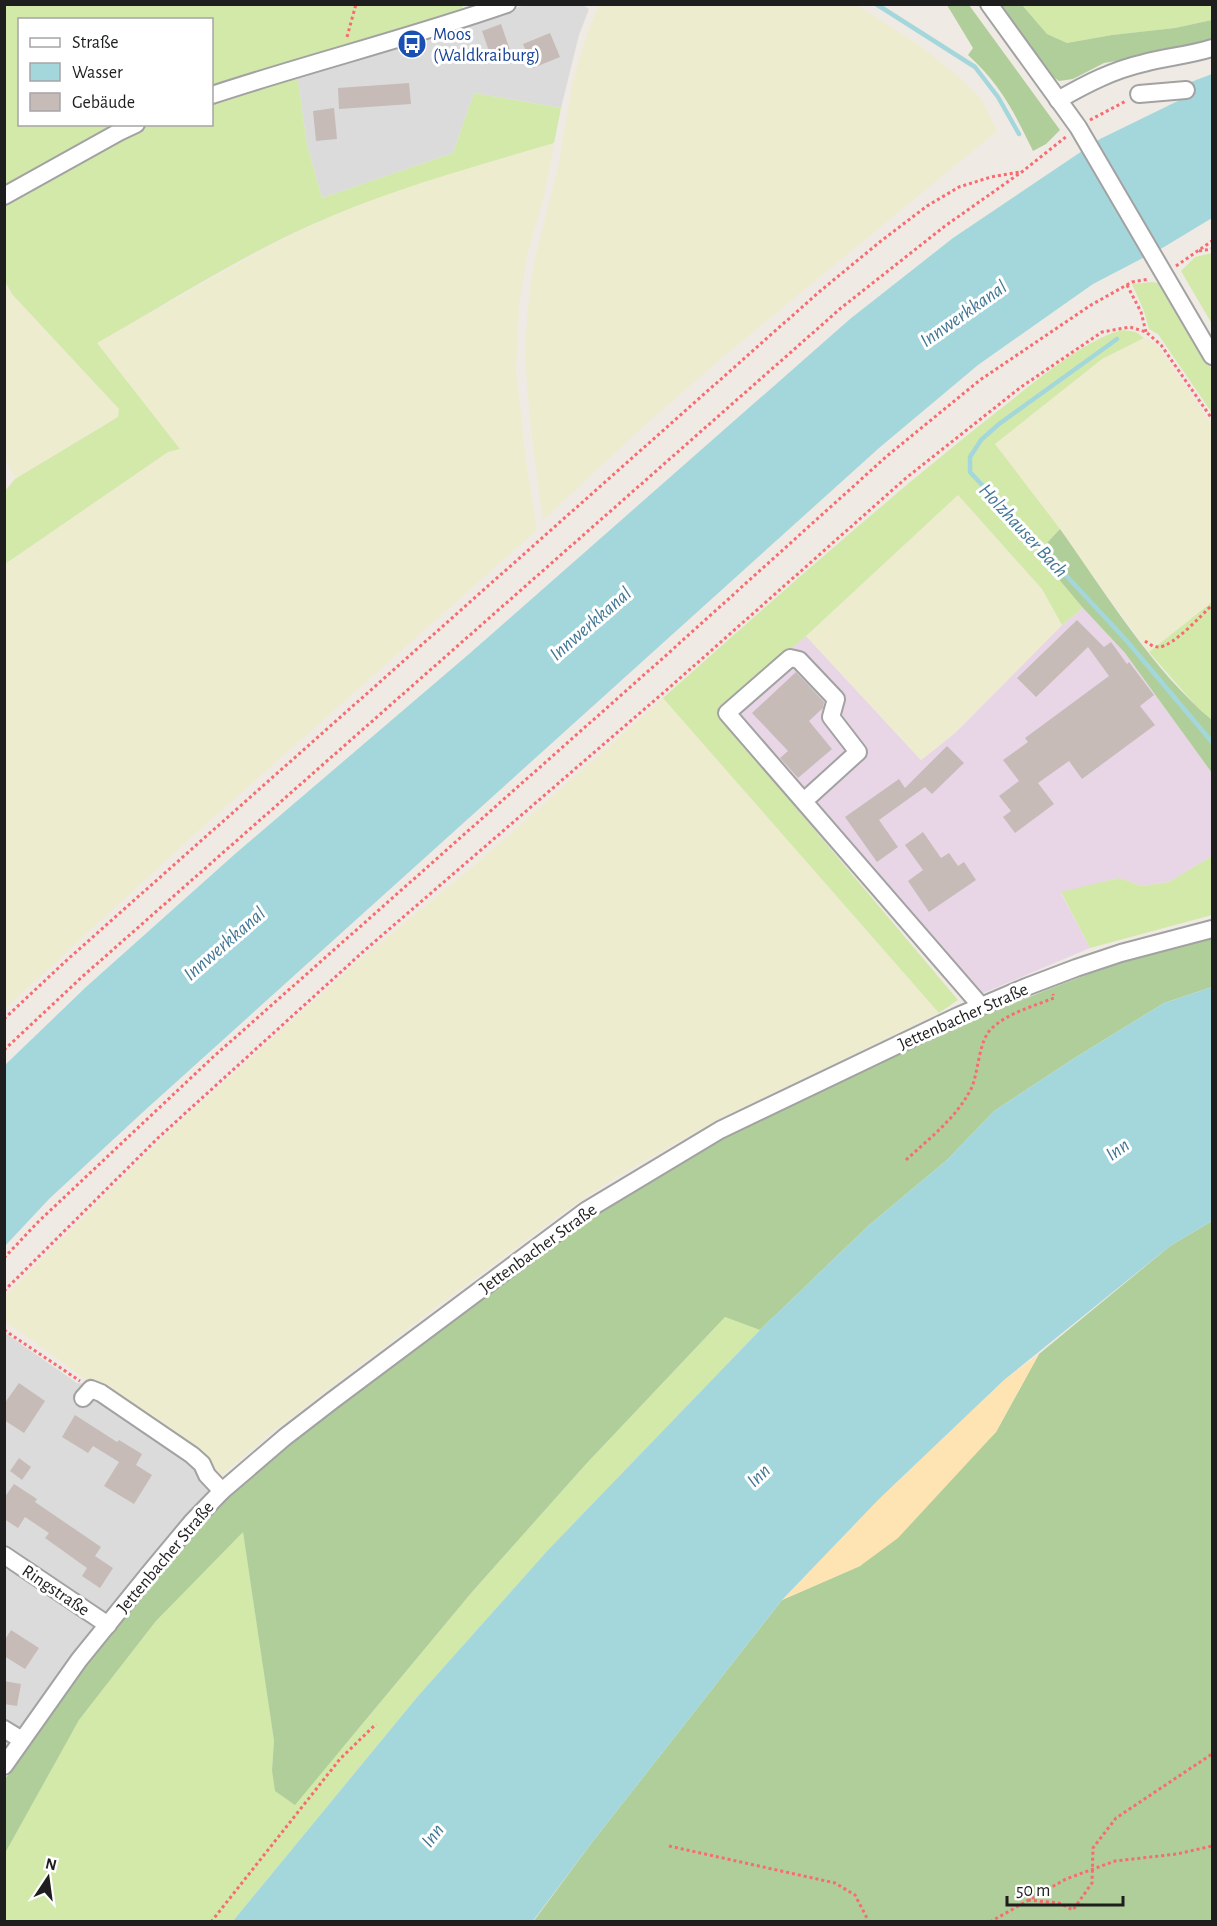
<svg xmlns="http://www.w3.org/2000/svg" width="1217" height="1926" font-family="'Alegreya Sans',sans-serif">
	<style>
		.residential { fill: #dcdbdb }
		.industrial { fill: #e8d6e7 }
		.farmland { fill: #eeeccf }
		.grass { fill: #d2e9aa }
		.forest { fill: #b0ce99 }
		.sand { fill: #fee4b2 }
		.water { fill: #a4d7dc }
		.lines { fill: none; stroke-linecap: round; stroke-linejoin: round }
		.stream { stroke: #a4d7dc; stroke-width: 4.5 }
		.building { fill: #c6bbb7 }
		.minor-casing { stroke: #a2a2a2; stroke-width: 20 }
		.path { stroke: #f86b70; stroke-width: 3; stroke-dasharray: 3 3; stroke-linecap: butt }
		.minor { stroke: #fff; stroke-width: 16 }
		.labels { text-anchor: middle; stroke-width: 6; stroke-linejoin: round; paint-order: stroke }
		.transit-label { font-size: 18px; fill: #164399; stroke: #fff; text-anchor: start }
		.street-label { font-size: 18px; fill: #1e1e1e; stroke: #fff }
		.water-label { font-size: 20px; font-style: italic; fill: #427796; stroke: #fff }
	</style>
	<rect width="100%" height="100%" fill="#efeae4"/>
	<!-- residential -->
	<g class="residential">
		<path d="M525,5H583L589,9L579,35L561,108L474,93L453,153L322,198L307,145L297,74Z"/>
		<path d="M5,1333L77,1383L92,1384L218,1483L96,1630L21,1727L5,1752Z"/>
	</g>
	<!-- industrial -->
	<path class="industrial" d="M1083,608L1125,653L1212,773V856L1169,882L1142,886L1119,878L1061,893L1090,948L981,994L827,819L815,831L717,714L806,636L921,760L955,733L1062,625Z"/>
	<!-- farmland -->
	<g class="farmland">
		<path d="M599,5H857L919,45L959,77L982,100L997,131L724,356L645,425L543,520L532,439L527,386L525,348L529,297L534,262L558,167L573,80L590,25Z"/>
		<path d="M554,143L545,192L527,256L519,304L516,370L526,461L537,530L185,843L5,1009V564L168,452L180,449L97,343L267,247L332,215L407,186Z"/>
		<path d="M4,281L12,294L119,409L118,417L15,479L5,458Z"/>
		<path d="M1144,338L1150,340L1159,347L1212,425V602L1149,652L995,444L1102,359Z"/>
		<path d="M958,495L1042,589L1062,625L955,733L921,760L806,636Z"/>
		<path d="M663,698L939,1013L723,1117L616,1177L564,1212L443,1302L271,1433L217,1479L92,1384L5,1321V1296L162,1138L357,962L477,863Z"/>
	</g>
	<!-- grass -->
	<g class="grass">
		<path d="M4,5H463L461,14L212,88V20H20V124L120,125L53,159L5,188Z"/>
		<path d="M1022,5H1212V20L1175,28L1112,35L1067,43L1047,34Z"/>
		<path d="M297,74L307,145L322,198L453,153L474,93L561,108L554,143C480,165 405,185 334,215C251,249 175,299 97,343L180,449L168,452L5,564V491L15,479L118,417L119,409L12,294L5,281L4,202L135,130L148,125L212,124V99Z"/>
		<path d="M1212,253V324L1181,271L1195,257Z"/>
		<path d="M1152,282L1162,284L1166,288L1212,370V413L1158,334L1149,329L1144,311L1132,284Z"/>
		<path d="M1123,330L1136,332L1144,338L1102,359L995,444L1060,529L1046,544L1041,558L1083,608L1062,625L1042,589L958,495L806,636L717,714L958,1000L939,1013L663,698C772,601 880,504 994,414C1026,389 1085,338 1123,330Z"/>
		<path d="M1212,602V720L1195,705L1149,652Z"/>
		<path d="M1212,856V915L1090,948L1061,892L1119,878L1142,886L1169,882Z"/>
		<path d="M725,1317L760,1330L548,1550L418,1696L233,1921H5L4,1853L79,1720L156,1621L243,1531L274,1741L272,1770L341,1750L472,1592L586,1464Z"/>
	</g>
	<!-- forest -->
	<g class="forest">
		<path d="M947,5H969L1060,130L1046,144L1033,151C1014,112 1001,85 968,55L973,48Z"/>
		<path d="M999,5H1022L1047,34L1067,43L1112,35L1175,28L1212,20V43L1180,50L1104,63L1073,79L1059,81L1049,74Z"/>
		<path d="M1060,529C1104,591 1154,672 1212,720V773L1125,653L1083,608L1041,558L1046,544Z"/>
		<path d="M1212,936V987L1164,1003L1073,1059L994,1111L948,1159L868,1226L760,1330L725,1317L586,1464L472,1592L295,1805L275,1791L272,1770L274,1741L243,1532L156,1621L79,1720L5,1853V1779L84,1666L166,1563L239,1485L307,1427L596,1215L701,1150L811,1095L946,1031L1044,991L1120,962Z"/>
		<path d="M1212,1221V1921L533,1922L590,1845L782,1600L860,1566L996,1432L1039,1354L1170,1246Z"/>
	</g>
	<!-- sand -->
	<path class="sand" d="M1039,1354L996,1432L898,1538L860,1566L782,1600L879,1499L1004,1380Z"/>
	<!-- water -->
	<g class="water">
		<path d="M1212,74V218L1164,247L1093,284L978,365L879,448L143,1112L49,1199L5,1246V1065L86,987L235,854L469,654L850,319L953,238L1100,139L1188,96L1183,85Z"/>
		<path d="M1212,987V1221L1170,1246L1004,1380L879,1499L782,1600L590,1845L533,1921H233L418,1696L548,1550L760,1330L868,1226L948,1159L994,1111L1073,1059L1164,1003Z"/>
	</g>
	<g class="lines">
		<!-- stream -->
		<g class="stream">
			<path d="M876,4L975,67L998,97L1019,134"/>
			<path d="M1117,339L999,424L981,440L970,457V472L1126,640L1212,742"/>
		</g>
	</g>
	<!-- building -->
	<g class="building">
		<path d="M501,24L510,50L491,57L482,31Z"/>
		<path d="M550,33L560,57L533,68L523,44Z"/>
		<path d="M409,83L411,104L339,109L338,88Z"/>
		<path d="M334,108L337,139L316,141L313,111Z"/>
		<path d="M1077,620L1104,647L1111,642L1127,664L1129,662L1154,695L1140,706L1155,725L1082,779L1069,761L1038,783L1054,804L1015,833L1003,817L1011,811L999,796L1019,781L1003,760L1028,742L1025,738L1109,676L1088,647L1036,697L1017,678Z"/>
		<path d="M796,672L824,702L823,708L809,721L832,749L798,778L780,758L788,751L752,713Z"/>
		<path d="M947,746L964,763L932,794L925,787L879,820L898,847L877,862L845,817L899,779L905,788Z"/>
		<path d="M923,832L941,858L949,853L958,866L964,862L976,880L929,912L908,881L923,870L905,845Z"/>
		<path d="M19,1383L45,1401L24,1433L4,1420V1404Z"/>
		<path d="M75,1415L117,1442L119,1440L142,1454L136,1465L152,1475L134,1504L104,1486L119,1462L93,1446L88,1453L62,1437Z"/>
		<path d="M19,1458L31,1467L22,1480L10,1471Z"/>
		<path d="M14,1484L37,1499L35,1502L101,1547L95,1556L113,1568L100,1588L82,1576L87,1568L45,1538L49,1533L25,1517L18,1528L4,1519V1498Z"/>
		<path d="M11,1630L39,1648L25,1669L4,1656V1641Z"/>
		<path d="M4,1681L21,1684L17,1706L4,1704Z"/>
	</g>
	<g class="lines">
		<!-- minor casing -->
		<g class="minor-casing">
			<g id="minor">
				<path d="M989,4L1078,127L1212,356"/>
				<path d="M1139,94L1186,90"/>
				<path d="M212,95C309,63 409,38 507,4"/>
				<path d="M1058,100C1086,84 1113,70 1144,63C1167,57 1190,55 1212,48"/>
				<path d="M4,196L119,132L136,124"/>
				<path d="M804,801L858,752L831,717L836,699L799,660L790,658L727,713L981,1006"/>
				<path d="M83,1398L91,1389L101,1393L192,1455L202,1464L207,1475L222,1491"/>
				<path d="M4,1555L108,1625"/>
				<path d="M4,1729L22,1740"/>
				<path d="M4,1766L79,1660L152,1570L192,1522L222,1491L285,1437L333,1400L587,1210L720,1130L958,1016L1026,987L1076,968L1121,953L1212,929"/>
			</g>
		</g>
		<!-- path -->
		<g class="path">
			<path d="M347,37L356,4"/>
			<path d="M1090,120L1126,101"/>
			<path d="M1199,251L1212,249"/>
			<path d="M1176,266L1212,241"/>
			<path d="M1127,285L1141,312L1146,332"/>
			<path d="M1145,641C1149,644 1153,647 1159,647C1172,647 1202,615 1212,605"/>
			<path d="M4,1019L68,959L819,292L881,241L927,206L959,187L991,177L1020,172"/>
			<path d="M4,1050L83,976L841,308L945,226L1023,171L1067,136"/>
			<path d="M906,1160C930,1138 956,1118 971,1089C979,1072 978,1041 992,1028C1008,1013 1034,1006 1054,998L1053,994"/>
			<path d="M4,1258L38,1222L212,1058L663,658L887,456L980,380L1091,305L1132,282L1149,279"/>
			<path d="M4,1291L159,1137L365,950L670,687L906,478L1021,387L1102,332L1130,327L1146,332L1161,345L1212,419"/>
			<path d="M4,1330L80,1381"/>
			<path d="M669,1846L835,1883L855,1895L869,1922"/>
			<path d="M1028,1900L1059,1903L1073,1910L1092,1883L1093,1848L1116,1818L1212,1754"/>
			<path d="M211,1922L340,1759L376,1724"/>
			<path d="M990,1922L1066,1879L1115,1861L1177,1854L1212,1846"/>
		</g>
		<!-- minor -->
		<use href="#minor" class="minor"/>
	</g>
	<!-- icons -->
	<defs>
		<g id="bus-disc" transform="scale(1.5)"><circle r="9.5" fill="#1a4fb4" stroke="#fff"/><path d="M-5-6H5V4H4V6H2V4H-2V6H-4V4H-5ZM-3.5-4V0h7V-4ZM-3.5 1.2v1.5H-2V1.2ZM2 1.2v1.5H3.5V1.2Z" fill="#fff"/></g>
	</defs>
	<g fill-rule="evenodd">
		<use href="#bus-disc" x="412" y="44"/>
	</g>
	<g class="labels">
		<!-- transit labels -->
		<g class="transit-label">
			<text x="433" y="40">Moos<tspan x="433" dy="21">(Waldkraiburg)</tspan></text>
		</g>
		<!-- street labels -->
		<g class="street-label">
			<text transform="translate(963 1016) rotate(-24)" y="6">Jettenbacher Straße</text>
			<text transform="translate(538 1248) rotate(-36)" y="6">Jettenbacher Straße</text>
			<text transform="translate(165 1557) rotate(-50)" y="6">Jettenbacher Straße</text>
			<text transform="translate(56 1590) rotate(34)" y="6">Ringstraße</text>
		</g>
		<!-- water labels -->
		<g class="water-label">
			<text transform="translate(963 313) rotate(-35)" y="7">Innwerkkanal</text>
			<text transform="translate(1024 530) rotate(47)" y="7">Holzhauser Bach</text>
			<text transform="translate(590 623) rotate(-41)" y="7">Innwerkkanal</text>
			<text transform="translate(224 943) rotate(-41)" y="7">Innwerkkanal</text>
			<text transform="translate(1117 1149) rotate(-36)" y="7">Inn</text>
			<text transform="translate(758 1475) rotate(-44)" y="7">Inn</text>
			<text transform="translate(432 1835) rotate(-52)" y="7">Inn</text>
		</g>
	</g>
	<!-- border -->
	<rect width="1217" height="1926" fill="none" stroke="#1e1e1e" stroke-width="12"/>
	<!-- legend -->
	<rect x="18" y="18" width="195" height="108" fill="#ffffff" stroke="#a5a5a5" stroke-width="1.5"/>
	<rect x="30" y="38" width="30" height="9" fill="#ffffff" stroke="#a5a5a5" stroke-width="1.5"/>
	<text x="72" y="48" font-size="18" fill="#1e1e1e">Straße</text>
	<rect x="30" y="63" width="30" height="18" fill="#a4d7dc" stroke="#a5a5a5" stroke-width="1.5"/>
	<text x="72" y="78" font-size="18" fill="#1e1e1e">Wasser</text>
	<rect x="30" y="93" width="30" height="18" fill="#c6bbb7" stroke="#a5a5a5" stroke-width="1.5"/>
	<text x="72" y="108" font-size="18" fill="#1e1e1e">Gebäude</text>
	<!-- north arrow -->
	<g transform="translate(48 1878) rotate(13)" stroke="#ffffff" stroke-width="4.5" paint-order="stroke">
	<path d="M0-4.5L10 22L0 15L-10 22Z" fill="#1e1e1e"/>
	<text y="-9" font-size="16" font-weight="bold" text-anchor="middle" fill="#1e1e1e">N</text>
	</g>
	<!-- scale -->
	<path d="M1007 1896v9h116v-9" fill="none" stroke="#1e1e1e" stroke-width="3"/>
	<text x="1016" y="1896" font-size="18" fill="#1e1e1e" stroke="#ffffff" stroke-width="4.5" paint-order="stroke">50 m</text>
</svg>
